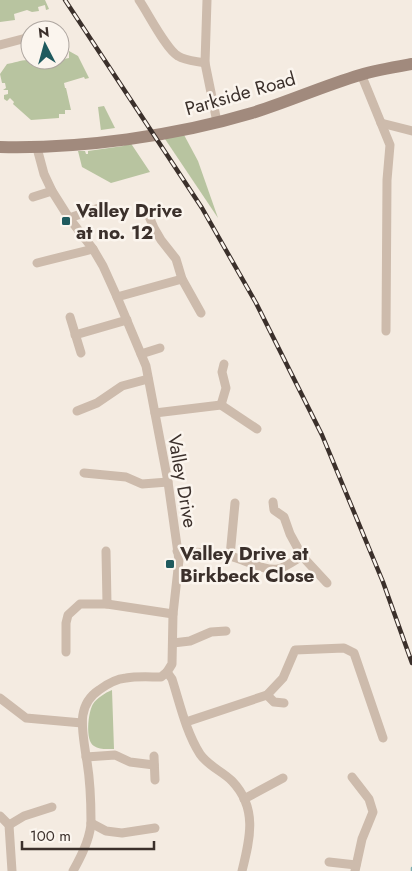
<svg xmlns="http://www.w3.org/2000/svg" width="412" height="871" font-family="Jost,sans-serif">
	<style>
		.green { fill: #b8c4a0 }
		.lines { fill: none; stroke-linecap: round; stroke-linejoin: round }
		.stream { stroke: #7fb0b2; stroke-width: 2.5 }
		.street { stroke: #cdbbac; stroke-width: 9 }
		.secondary { stroke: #a18a7d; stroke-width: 12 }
		.rail-casing { stroke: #3b302b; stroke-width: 4.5 }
		.rail { stroke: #fbf5ee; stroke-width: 2.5; stroke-dasharray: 8; stroke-linecap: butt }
		.poi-dot { fill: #1f5a5e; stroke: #fbf5ee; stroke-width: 2 }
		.labels { text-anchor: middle; stroke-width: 5; stroke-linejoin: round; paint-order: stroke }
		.street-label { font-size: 19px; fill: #3b302b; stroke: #fbf5ee }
		.poi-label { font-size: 19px; font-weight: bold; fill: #3b302b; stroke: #fbf5ee; text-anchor: start }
	</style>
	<rect width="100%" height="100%" fill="#f4ebe1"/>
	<!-- green -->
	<g class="green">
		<path d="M0,0H45L49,9L46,10L45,5L38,7L39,11L32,12L27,10L14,14L15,20L0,22Z"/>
		<path d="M69,51L78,56L89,78L85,79L84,77L64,83L65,88H66L71,110H65V114H59V118L31,120L13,104L14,102L10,98L7,101L4,99V95L8,94V90H3L6,88L5,83H2L0,74L7,64C14,63 21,60 27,60C40,59 55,61 69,58Z"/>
		<path d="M104,106L115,128L101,130V131L98,107Z"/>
		<path d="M183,133L198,161L218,218L163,136Z"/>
		<path d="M130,142L150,172L111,183L82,167L78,151H85L86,154H88V151L123,146Z"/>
		<path d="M112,690L114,749C108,749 99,750 94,746C85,741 88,712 93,704C97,698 105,693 112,690Z"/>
	</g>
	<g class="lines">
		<!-- stream -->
		<path class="stream" d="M412,871V868"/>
		<!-- street -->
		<g class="street">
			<path d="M139,0C148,13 166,49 178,56C186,61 196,61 205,63"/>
			<path d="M207,0L205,63L217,122"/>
			<path d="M0,45L30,37"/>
			<path d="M361,74L390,145L387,180L386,331"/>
			<path d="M381,123L412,131"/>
			<path d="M37,148L44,174L52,191L69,218L93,249L103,266L117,297L146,366L168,482L179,560L173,614L172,664L167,672L172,679C180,704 186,732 200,754C208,766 222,771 232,781C258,808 250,839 242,871"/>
			<path d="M33,197L52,191"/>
			<path d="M148,214L154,228L161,240L176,259L182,279L201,313"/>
			<path d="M69,218L99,208"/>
			<path d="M37,263L93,249"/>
			<path d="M117,297L182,279"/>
			<path d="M70,317L81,353"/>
			<path d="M75,335L127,320"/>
			<path d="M141,354L160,348"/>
			<path d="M221,405L226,388L222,372L224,364"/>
			<path d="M77,411L97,403L122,386L148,379"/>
			<path d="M155,413L221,405L257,429"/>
			<path d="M84,473L126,477L142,484L168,482"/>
			<path d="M273,502L274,510L284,517L290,534L302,556L327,583"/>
			<path d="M106,551L107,604"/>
			<path d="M177,551C195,552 212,553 229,556C245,559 262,571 278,569C286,567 295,560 302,556"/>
			<path d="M230,556L235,503"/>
			<path d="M173,643L190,641L211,632L226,631"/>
			<path d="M66,652V623L68,615L80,604H107L173,614"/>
			<path d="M267,695L274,702L284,703"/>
			<path d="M0,698L26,718L82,723"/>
			<path d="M186,722L267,695L283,678L295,650L344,648L354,653L383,738"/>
			<path d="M154,756L155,780"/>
			<path d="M86,757L115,755L130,762L154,765"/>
			<path d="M352,777L369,799L373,812L362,839L355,871"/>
			<path d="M244,799L283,778"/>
			<path d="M0,816L9,825L12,871"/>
			<path d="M91,823L106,831L122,833L155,828"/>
			<path d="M9,825L24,816L52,807"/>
			<path d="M329,862L356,865"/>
			<path d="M73,871C81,857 91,838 91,821C91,800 90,777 86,756C83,732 75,706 99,690C107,684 116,679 126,678C137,676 150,677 161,677L167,672"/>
		</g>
		<!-- secondary -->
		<path class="secondary" d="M0,147C80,149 175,136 252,113C288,102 323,86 360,75C377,70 395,67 412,64"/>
		<!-- rail casing -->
		<g class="rail-casing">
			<path id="rail" d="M65,0L202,208L256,303L322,435L383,582L412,663"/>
		</g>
		<!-- rail -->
		<use href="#rail" class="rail"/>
	</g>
	<!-- markers -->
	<g class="poi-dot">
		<rect x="61" y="216" width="10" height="10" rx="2.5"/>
		<rect x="165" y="559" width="10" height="10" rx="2.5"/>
	</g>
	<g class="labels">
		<!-- street labels -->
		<g class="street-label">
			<text transform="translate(240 93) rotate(-16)" y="7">Parkside Road</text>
			<text transform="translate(183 481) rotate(80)" y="7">Valley Drive</text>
		</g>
		<!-- poi labels -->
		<g class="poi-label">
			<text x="76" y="217">Valley Drive<tspan x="76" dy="22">at no. 12</tspan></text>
			<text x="180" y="560">Valley Drive at<tspan x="180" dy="22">Birkbeck Close</tspan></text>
		</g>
	</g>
	<!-- north arrow -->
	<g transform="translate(45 45) rotate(354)"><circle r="24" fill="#fbf5ee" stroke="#aea6a0"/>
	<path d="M0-4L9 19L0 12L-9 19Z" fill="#1f5a5e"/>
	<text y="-8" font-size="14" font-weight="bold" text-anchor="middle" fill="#3b302b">N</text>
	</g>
	<!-- scale -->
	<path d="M22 841v8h132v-8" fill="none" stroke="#3b302b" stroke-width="2.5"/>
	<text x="30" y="841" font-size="15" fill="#3b302b" stroke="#fbf5ee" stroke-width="4" paint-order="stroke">100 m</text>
</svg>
